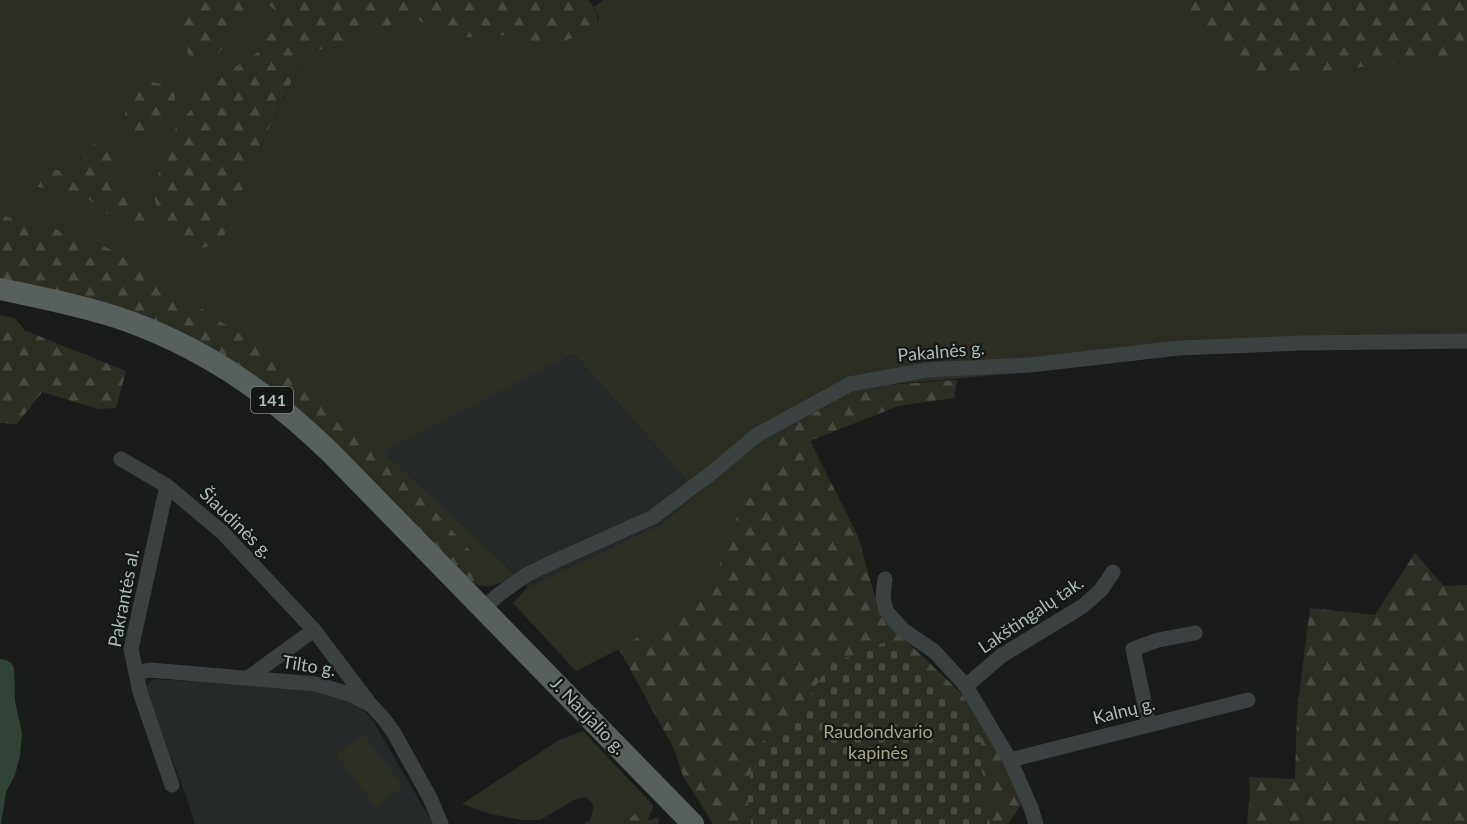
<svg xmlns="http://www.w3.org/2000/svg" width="1467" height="824" font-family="Lato,sans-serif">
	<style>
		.built { fill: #262929 }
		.green { fill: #2c2d23; fill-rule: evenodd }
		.forest { fill: url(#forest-firs) }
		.cemetery { fill: url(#cemetery-stones) }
		.water { fill: #314337 }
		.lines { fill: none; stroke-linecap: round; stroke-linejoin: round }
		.street { stroke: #3b4140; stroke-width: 15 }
		.primary { stroke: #57605d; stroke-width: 22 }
		.labels { text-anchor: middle; stroke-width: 4.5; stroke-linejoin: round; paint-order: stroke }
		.shield { fill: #151717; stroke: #7f8a86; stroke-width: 1.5 }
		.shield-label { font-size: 16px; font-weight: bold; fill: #acbcb6 }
		.street-label { font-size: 18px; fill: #acbcb6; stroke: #151717 }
		.park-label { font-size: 18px; fill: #a7a683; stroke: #151717 }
	</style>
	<defs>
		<pattern id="forest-firs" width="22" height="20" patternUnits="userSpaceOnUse" patternTransform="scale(1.5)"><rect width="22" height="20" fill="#2c2d23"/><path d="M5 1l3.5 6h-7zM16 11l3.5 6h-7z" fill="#484a41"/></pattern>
		<pattern id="cemetery-stones" width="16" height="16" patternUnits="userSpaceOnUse" patternTransform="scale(1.5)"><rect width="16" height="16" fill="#2c2d23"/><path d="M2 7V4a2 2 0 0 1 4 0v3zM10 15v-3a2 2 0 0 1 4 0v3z" fill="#484a41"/></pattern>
	</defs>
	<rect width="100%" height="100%" fill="#1a1c1c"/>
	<!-- built -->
	<g class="built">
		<path d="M574,354L698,493L663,523L528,587L509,568L382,452Z"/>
		<path d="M153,679L317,689L359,706L372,719L433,824H195L185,793L145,688Z"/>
	</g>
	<!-- green -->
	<g class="green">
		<path d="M0,0H191L181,13L232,33L244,10L245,0H269L270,6L283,16L282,27L266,36L257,53L213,81L221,243C247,178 274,113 308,52L349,45L371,26H389L410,14L434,29L461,38L511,35L524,47L582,32L597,27L599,17L594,7L604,0H1187L1180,14L1402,62L1467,56V348L1209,351L1055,370L873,386L784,431L771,465L731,527L712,590L619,649L576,671L513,603L528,587L663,523L698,493L574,354L383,452L516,575C499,583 491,591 472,583L215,318L137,261L78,235L0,215ZM81,156L115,174L120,181L132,189L140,201L146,207L130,229L101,210L90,200L76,194L55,190L38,167L66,171L78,167Z"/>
		<path d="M583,731L653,805V809L650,814L644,810L639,811L622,824H584L590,820L594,806L586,797L576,799L540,820H522L490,814L462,804L559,740Z"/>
		<path d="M363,734L403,786L376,807L336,755Z"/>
	</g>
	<!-- forest -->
	<g class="forest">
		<path d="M191,0H245L244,10L232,33L219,53L202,61L190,58L180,35L181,13Z"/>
		<path d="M269,0H588C596,9 599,14 597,27L547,49L524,47L511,35L461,38L434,29L410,15L389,26H371L349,45L308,52C273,113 247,179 221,243L194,250L171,231L160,217L154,197L164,144L213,81L257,53L266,36L282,27L283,16L270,6Z"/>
		<path d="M1187,0H1467V56L1402,62L1253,80L1209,44L1180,14Z"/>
		<path d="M147,81L163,84L175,93C175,98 175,104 174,108C168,126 146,135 128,138L122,130L129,96L137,85Z"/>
		<path d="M102,141L111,146L115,174L120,181L132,189L153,218L151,225L144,231L130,229L101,210L90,200L76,194L34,186L30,171L38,167L66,171L78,167C83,151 86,147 102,141Z"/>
		<path d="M0,215L78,235L137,261L215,318L314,382L382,452L481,563L480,580L469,584L263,383L0,280Z"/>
		<path d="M0,315L15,318L24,330L126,371L116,408L98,409L42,392L17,424L0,423Z"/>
		<path d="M957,380L954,398L898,406L810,441L858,536L880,616L961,693L1001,754L1021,805L1008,824H990L981,765L980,734L921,667L828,665L798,718L757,745L747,791L751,824H713L683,776L674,749L619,649L712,590L731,526L771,465L784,431L836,400L873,386Z"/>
		<path d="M1415,553L1444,586L1467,585V824H1247L1250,793L1249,777L1295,779L1297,711L1310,608L1375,615Z"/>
		<path d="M644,810L650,814L648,821L655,818L660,819L658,824H622L639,811Z"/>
	</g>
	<!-- cemetery -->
	<path class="cemetery" d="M886,642L921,667L980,734L981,765L990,824H751L747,791L757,745L798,718L828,665Z"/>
	<!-- water -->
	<path class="water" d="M0,659L6,660L11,663L14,668L15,701L22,733L20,755L15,775L6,792L1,824H0Z"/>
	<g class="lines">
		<!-- street -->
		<g class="street">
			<path d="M121,459L167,486L223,533L314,630L367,700"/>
			<path d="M167,486L131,649L140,692L172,785"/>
			<path d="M885,579L883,597L886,611L903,630L934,651L966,686L1010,760L1031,808L1036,824"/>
			<path d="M483,609L498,595L526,575L553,562L653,517L714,471L757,435L850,384L927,370L1029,365L1179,348L1303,343L1467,341"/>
			<path d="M136,673L150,670L316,684L352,695L371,705L384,719L394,733L430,798L441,824"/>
			<path d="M248,678L314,630"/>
			<path d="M966,686L1001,656L1083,606L1101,590L1113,572"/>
			<path d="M1149,725L1133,649L1158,640L1195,633"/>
			<path d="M1010,760L1248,700"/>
		</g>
		<!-- primary -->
		<path class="primary" d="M0,289C39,297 78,305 116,317C200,345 268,392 331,453L693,824"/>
	</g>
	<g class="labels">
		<!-- shield labels -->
		<rect class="shield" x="251" y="387" width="42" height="26" rx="4.5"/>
		<g class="shield-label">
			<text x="272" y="406">141</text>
		</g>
		<!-- street labels -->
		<g class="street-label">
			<text transform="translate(941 352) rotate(-5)" y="6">Pakalnės g.</text>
			<text transform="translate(236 523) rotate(44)" y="6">Šiaudinės g.</text>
			<text transform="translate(124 598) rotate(-79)" y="6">Pakrantės al.</text>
			<text transform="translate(1031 615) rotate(-34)" y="6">Lakštingalų tak.</text>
			<text transform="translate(309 666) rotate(9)" y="6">Tilto g.</text>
			<text transform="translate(1124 711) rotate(-14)" y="6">Kalnų g.</text>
			<text transform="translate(588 716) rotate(46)" y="6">J. Naujalio g.</text>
		</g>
		<!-- park labels -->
		<g class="park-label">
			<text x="878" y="738">Raudondvario<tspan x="878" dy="21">kapinės</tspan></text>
		</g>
	</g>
</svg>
